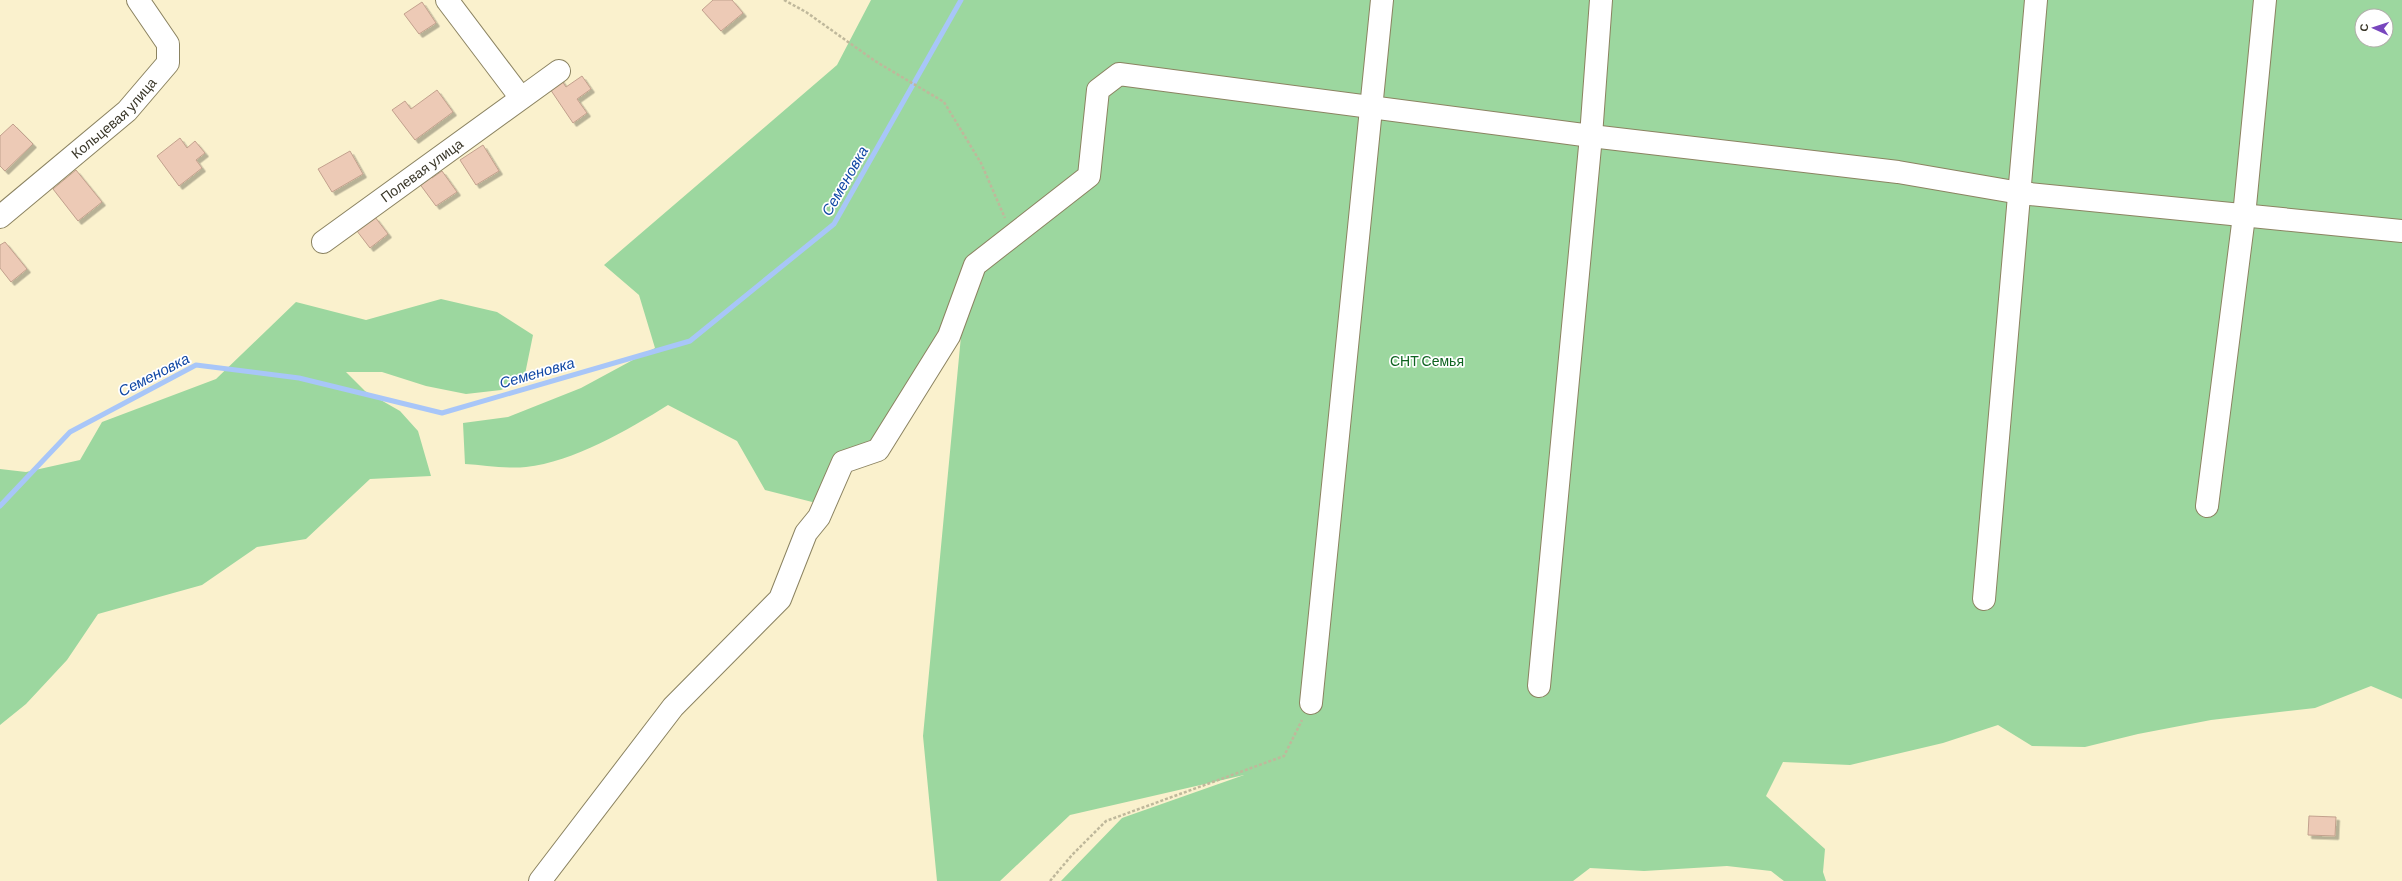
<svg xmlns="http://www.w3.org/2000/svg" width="2402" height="881" font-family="Barlow,sans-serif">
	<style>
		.green { fill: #9cd79f; fill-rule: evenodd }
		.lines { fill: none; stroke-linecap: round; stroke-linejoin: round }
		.stream { stroke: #a8c6f8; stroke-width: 5 }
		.building { fill: #edcab6; stroke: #c2a18d; filter: url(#shadow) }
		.minor-casing { stroke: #8b8361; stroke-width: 24 }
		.path { stroke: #bfb89b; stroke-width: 2.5; stroke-dasharray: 3 2; stroke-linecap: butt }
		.minor { stroke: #fff; stroke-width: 22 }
		.labels { text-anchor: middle; stroke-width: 3.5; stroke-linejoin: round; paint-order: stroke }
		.street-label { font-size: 14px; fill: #393628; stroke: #fff }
		.park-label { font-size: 14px; fill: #0f6421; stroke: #fff }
		.water-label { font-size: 15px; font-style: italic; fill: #1148a4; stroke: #fff }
	</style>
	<defs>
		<filter id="shadow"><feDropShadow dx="3.5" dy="3.5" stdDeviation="0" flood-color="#0004"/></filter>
	</defs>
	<rect width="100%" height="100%" fill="#faf1cd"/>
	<!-- green -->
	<g class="green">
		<path d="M871,0H2402V699L2371,686L2315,708L2211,720L2138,734L2085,747L2032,746L1998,725L1943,743L1850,765L1783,762L1766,796L1825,849L1823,872L1826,881H1784L1771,871L1727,866L1644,871L1590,868L1573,881H1061L1122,818L1244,775L1070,815L1000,881H937L923,736L965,294L878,450L843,462L824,505L765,490L737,441L668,405C628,430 573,462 526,467C506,469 484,465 465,464L463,423L508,417L581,388L655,348L639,295L604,265L837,65ZM2362,16H2386V40H2362Z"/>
		<path d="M441,299L497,312L533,335L524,379L501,390L466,394L426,386L382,372H346L365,391L400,411L418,431L431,476L370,479L306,539L257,547L202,585L98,614L67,660L26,704L0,725V469L26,472L80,460L102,422L216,379L296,302L366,320Z"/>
	</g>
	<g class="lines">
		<!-- stream -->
		<path class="stream" d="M0,506L70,432L196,365L299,378L442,413L690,341L834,224L961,0"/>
	</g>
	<!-- building -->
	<g class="building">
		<path d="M713,0H732L743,13L721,31L702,10Z"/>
		<path d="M422,2L436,23L419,34L404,14Z"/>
		<path d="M582,76L591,89L577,99L587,113L573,123L548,86L560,78L566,87Z"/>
		<path d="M437,90L453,112L415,140L392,110L405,101L411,109Z"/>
		<path d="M13,124L33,144L5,171L0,166V136Z"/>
		<path d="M180,138L187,148L195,141L205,153L196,160L202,168L179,186L157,156Z"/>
		<path d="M483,145L499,171L476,185L460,160Z"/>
		<path d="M350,151L363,174L332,192L318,169Z"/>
		<path d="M76,170L102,202L78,221L53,189Z"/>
		<path d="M442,171L457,192L436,206L419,183L430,175L432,178Z"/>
		<path d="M375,217L388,234L370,248L357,231Z"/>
		<path d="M5,242L27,269L11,282L0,268V245Z"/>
		<path d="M2309,816L2336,817L2335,836L2308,835Z"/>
	</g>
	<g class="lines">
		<!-- minor casing -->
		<g class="minor-casing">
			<g id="minor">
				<path d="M447,0L521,98"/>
				<path id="s1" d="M0,217L127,111L168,63V44L138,0"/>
				<path id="s2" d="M323,242L559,71"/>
				<path d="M2207,506L2244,216L2265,0"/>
				<path d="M1984,599L2036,0"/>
				<path d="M1539,686L1591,136L1601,0"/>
				<path d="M1311,703L1382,0"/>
				<path d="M540,881L673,707L780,599L806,533L819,517L843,462L878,450L949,336L975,265L1089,176L1098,90L1119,74L1591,136L1898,172L2020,193L2402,231"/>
			</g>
		</g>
		<!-- path -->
		<g class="path">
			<path d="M784,0L806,12L875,61L944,102L981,163L1005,218"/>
			<path d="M1050,881L1072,855L1106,821L1284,756L1302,720"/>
		</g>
		<!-- minor -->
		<use href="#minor" class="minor"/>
	</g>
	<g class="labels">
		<!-- street labels -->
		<g class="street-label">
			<text dy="5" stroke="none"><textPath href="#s1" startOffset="151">Кольцевая улица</textPath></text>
			<text dy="5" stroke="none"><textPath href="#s2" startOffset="122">Полевая улица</textPath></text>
		</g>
		<!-- park labels -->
		<g class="park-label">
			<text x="1427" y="366">СНТ Семья</text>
		</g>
		<!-- water labels -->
		<g class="water-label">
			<text transform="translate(845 181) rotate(-60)" y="5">Семеновка</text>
			<text transform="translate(537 373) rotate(-16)" y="5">Семеновка</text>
			<text transform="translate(154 375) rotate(-27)" y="5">Семеновка</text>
		</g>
	</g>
	<!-- north arrow -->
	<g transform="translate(2374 28) rotate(273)"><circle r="19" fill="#ffffff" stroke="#b0afa9"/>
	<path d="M0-3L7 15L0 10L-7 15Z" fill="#7846be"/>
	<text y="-6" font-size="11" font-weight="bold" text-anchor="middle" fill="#393628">С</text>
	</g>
</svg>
